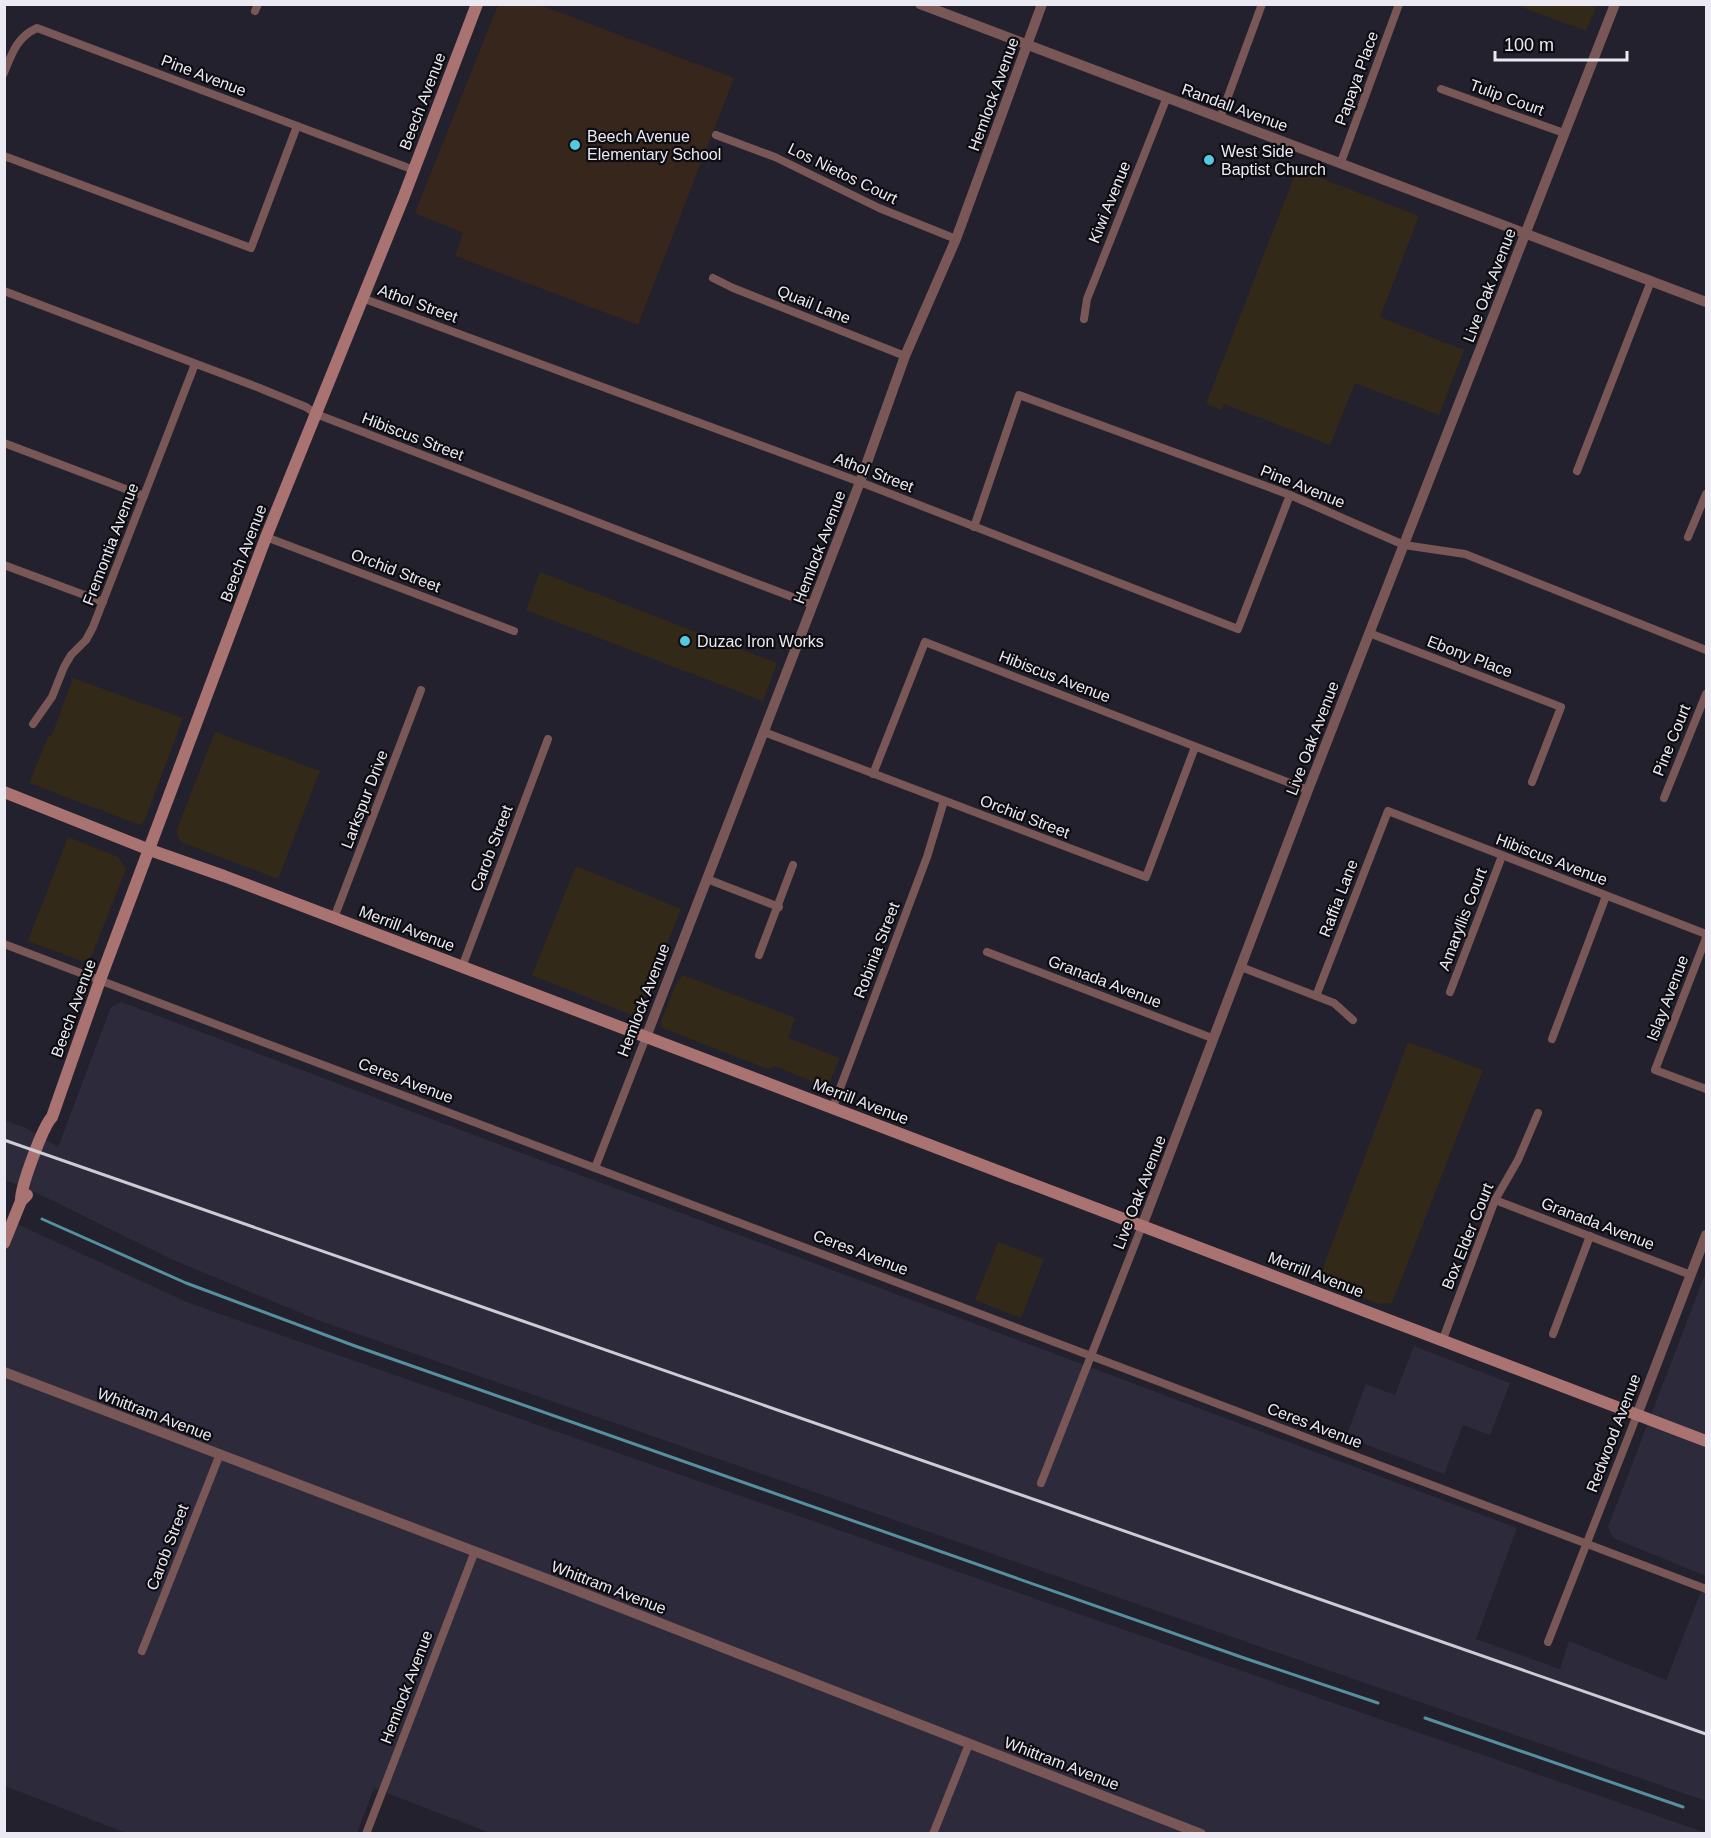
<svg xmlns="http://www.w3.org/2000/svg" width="1711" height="1838" font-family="Arial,sans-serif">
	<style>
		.commercial { fill: #322919 }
		.built { fill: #2d2a3c }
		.education { fill: #36261c }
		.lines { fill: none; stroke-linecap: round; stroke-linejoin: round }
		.stream { stroke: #5590a0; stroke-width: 3 }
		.minor { stroke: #795756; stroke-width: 8 }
		.tertiary { stroke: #795756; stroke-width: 10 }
		.secondary { stroke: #a97372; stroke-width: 12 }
		.rail { stroke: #cdccd5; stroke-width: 3 }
		.poi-dot { fill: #54cade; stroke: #0c0c11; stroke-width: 2 }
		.labels { text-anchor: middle; stroke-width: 4.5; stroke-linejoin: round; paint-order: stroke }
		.street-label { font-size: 16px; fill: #ebeaf2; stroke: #0c0c11 }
		.poi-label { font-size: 16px; fill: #ebeaf2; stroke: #0c0c11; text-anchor: start }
	</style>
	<rect width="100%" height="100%" fill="#23212d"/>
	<!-- commercial -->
	<g class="commercial">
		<path d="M1516,5L1597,4V5L1586,31Z"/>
		<path d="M1297,169L1419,216L1380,317L1464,350L1439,415L1355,383L1330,445L1224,404L1222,410L1206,404Z"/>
		<path d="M540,572L777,663L763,701L526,610Z"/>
		<path d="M73,678L183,718L144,822L140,825L29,783L48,737L52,735Z"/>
		<path d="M215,732L320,771L278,879L181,842L176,832Z"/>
		<path d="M68,837L118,857L126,869L92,955L89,959L82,961L28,941Z"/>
		<path d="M576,866L681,909L637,1017L532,975Z"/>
		<path d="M683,975L795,1018L788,1038L840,1058L828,1086L825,1087L775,1066L768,1069L662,1028L660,1024L677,982Z"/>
		<path d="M1408,1042L1483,1070L1392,1303L1379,1304L1318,1281Z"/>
		<path d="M998,1242L1044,1259L1021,1318L975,1300Z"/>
	</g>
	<!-- built -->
	<g class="built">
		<path d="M121,1002L1517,1528L1476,1639L1560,1669L1569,1641L1666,1680L1706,1579V1801L323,1322L171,1259L41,1195L5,1180L4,1120L26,1128L58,1147L111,1007Z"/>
		<path d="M4,1218L189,1303L1706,1833L493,1834L374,1788L357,1833H126L5,1786Z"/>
		<path d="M1706,1272V1576L1613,1538L1608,1527Z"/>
		<path d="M1414,1346L1510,1383L1490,1435L1463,1425L1444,1474L1346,1437L1366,1384L1395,1395Z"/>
	</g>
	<!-- education -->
	<path class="education" d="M498,5H540L734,78L638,325L455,256L463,233L415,213Z"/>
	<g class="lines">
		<!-- stream -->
		<g class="stream">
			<path d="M42,1219L186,1283L355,1346L1244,1658L1378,1703"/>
			<path d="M1425,1718L1683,1807"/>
		</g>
		<!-- minor -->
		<g class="minor">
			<path d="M255,11L258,4"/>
			<path d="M4,73C12,53 17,37 37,28L414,170"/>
			<path d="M1441,89L1564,133"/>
			<path d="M1220,118L1262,4"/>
			<path d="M716,135L775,157L879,208L956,239"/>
			<path d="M4,156L251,248L297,126"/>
			<path d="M1341,162L1399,4"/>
			<path d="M713,278L733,288L905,356"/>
			<path d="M4,291L257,387L306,407L316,414L813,605"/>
			<path d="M362,298L860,482L1238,629L1290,495"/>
			<path d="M1084,319L1087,299L1167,97"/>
			<path d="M4,443L144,496"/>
			<path d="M1577,471L1651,281"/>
			<path d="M974,527L1019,395L1290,495L1404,545L1465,554L1706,650"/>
			<path d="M266,537L514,631"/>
			<path d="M1688,537L1706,494"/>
			<path d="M4,565L103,602"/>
			<path d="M1369,633L1561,707L1532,782"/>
			<path d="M33,724L52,697L64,667L71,655L86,640L93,627L195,364"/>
			<path d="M764,732L1146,877L1195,747"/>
			<path d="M873,774L925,642L1308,790"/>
			<path d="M1664,798L1706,694"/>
			<path d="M707,879L779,907"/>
			<path d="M334,918L421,690"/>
			<path d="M1706,938L1655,1070L1706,1089"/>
			<path d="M4,944L1706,1589"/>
			<path d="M987,952L1212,1038"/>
			<path d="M759,955L793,865"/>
			<path d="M462,967L548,739"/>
			<path d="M1241,967L1334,1003L1353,1020"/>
			<path d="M1450,992L1502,856"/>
			<path d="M1316,996L1388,811L1706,934"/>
			<path d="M1552,1039L1606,896"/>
			<path d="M833,1107L927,857L944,801"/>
			<path d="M595,1168L646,1037"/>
			<path d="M1495,1200L1691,1275"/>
			<path d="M1553,1334L1590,1236"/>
			<path d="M1443,1339L1495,1200L1518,1160L1538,1113"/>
			<path d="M1041,1483L1142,1226"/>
			<path d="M1548,1642L1637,1415"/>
			<path d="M142,1651L220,1454"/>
			<path d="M366,1834L475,1551"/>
			<path d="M933,1834L969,1744"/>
		</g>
		<!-- tertiary -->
		<g class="tertiary">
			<path d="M920,4L1706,302"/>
			<path d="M646,1037L860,482L905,356L956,239L1042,4"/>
			<path d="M1142,1226L1308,790L1615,4"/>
			<path d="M4,1372L555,1582L1201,1834"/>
			<path d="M1637,1415L1706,1235"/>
		</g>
		<!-- secondary -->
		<g class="secondary">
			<path d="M4,792L150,850L224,876L1706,1441"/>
			<path d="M21,1201C20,1188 43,1126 52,1117L100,980L266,537L404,196L477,4"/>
			<path d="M4,1243L21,1201L27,1195"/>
		</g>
		<!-- rail -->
		<path class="rail" d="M4,1140L1706,1734"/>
	</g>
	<!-- markers -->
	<g class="poi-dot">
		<circle cx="575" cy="145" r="6"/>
		<circle cx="1209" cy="160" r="6"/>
		<circle cx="685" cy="641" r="6"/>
	</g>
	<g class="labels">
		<!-- street labels -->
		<g class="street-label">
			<text transform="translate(204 75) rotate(21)" y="6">Pine Avenue</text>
			<text transform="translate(1356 78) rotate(-70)" y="6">Papaya Place</text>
			<text transform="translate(993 94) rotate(-70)" y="6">Hemlock Avenue</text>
			<text transform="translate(1507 97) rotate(20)" y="6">Tulip Court</text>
			<text transform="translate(422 101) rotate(-69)" y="6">Beech Avenue</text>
			<text transform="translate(1235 107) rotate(20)" y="6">Randall Avenue</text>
			<text transform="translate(843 173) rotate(26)" y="6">Los Nietos Court</text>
			<text transform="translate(1109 202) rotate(-68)" y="6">Kiwi Avenue</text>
			<text transform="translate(1489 285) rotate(-69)" y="6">Live Oak Avenue</text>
			<text transform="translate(418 303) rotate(20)" y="6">Athol Street</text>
			<text transform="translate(814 304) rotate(22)" y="6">Quail Lane</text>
			<text transform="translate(413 436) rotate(21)" y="6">Hibiscus Street</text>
			<text transform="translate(874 472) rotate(21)" y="6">Athol Street</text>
			<text transform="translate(1303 486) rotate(22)" y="6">Pine Avenue</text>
			<text transform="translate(110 544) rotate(-69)" y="6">Fremontia Avenue</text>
			<text transform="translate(819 547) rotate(-69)" y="6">Hemlock Avenue</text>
			<text transform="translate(243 553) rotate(-69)" y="6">Beech Avenue</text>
			<text transform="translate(396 570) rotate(21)" y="6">Orchid Street</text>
			<text transform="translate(1470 656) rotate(21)" y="6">Ebony Place</text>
			<text transform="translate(1055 676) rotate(21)" y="6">Hibiscus Avenue</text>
			<text transform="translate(1312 738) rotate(-69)" y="6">Live Oak Avenue</text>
			<text transform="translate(1671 740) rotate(-68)" y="6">Pine Court</text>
			<text transform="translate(364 799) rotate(-69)" y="6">Larkspur Drive</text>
			<text transform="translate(1025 816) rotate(21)" y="6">Orchid Street</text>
			<text transform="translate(491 848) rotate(-69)" y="6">Carob Street</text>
			<text transform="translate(1552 859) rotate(21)" y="6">Hibiscus Avenue</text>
			<text transform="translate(1338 898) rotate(-69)" y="6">Raffia Lane</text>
			<text transform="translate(1462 919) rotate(-69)" y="6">Amaryllis Court</text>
			<text transform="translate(407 928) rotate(21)" y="6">Merrill Avenue</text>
			<text transform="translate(876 950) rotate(-69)" y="6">Robinia Street</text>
			<text transform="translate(1105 981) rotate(21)" y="6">Granada Avenue</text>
			<text transform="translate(1667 998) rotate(-69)" y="6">Islay Avenue</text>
			<text transform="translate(643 1000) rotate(-69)" y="6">Hemlock Avenue</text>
			<text transform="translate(73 1008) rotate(-70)" y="6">Beech Avenue</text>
			<text transform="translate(406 1080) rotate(21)" y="6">Ceres Avenue</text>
			<text transform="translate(861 1101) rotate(21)" y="6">Merrill Avenue</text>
			<text transform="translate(1139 1192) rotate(-69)" y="6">Live Oak Avenue</text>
			<text transform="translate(1598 1223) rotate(21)" y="6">Granada Avenue</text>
			<text transform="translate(1467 1236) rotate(-68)" y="6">Box Elder Court</text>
			<text transform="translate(861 1252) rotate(21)" y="6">Ceres Avenue</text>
			<text transform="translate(1316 1274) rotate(21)" y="6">Merrill Avenue</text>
			<text transform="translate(155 1414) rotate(21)" y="6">Whittram Avenue</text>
			<text transform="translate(1315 1425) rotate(21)" y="6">Ceres Avenue</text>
			<text transform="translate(1613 1433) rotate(-69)" y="6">Redwood Avenue</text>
			<text transform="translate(167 1547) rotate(-69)" y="6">Carob Street</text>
			<text transform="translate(609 1587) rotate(21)" y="6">Whittram Avenue</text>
			<text transform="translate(406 1687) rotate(-69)" y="6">Hemlock Avenue</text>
			<text transform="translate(1062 1763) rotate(21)" y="6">Whittram Avenue</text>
		</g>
		<!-- poi labels -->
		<g class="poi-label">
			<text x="587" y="142">Beech Avenue<tspan x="587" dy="18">Elementary School</tspan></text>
			<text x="1221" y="157">West Side<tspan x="1221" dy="18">Baptist Church</tspan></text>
			<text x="697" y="647">Duzac Iron Works</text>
		</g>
	</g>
	<!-- border -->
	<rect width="1711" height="1838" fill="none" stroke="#ebeaf2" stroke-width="12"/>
	<!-- scale -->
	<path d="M1495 51v9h132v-9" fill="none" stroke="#ebeaf2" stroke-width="3"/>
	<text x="1504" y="51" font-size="18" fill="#ebeaf2" stroke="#0c0c11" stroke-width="4.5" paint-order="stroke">100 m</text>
</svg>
